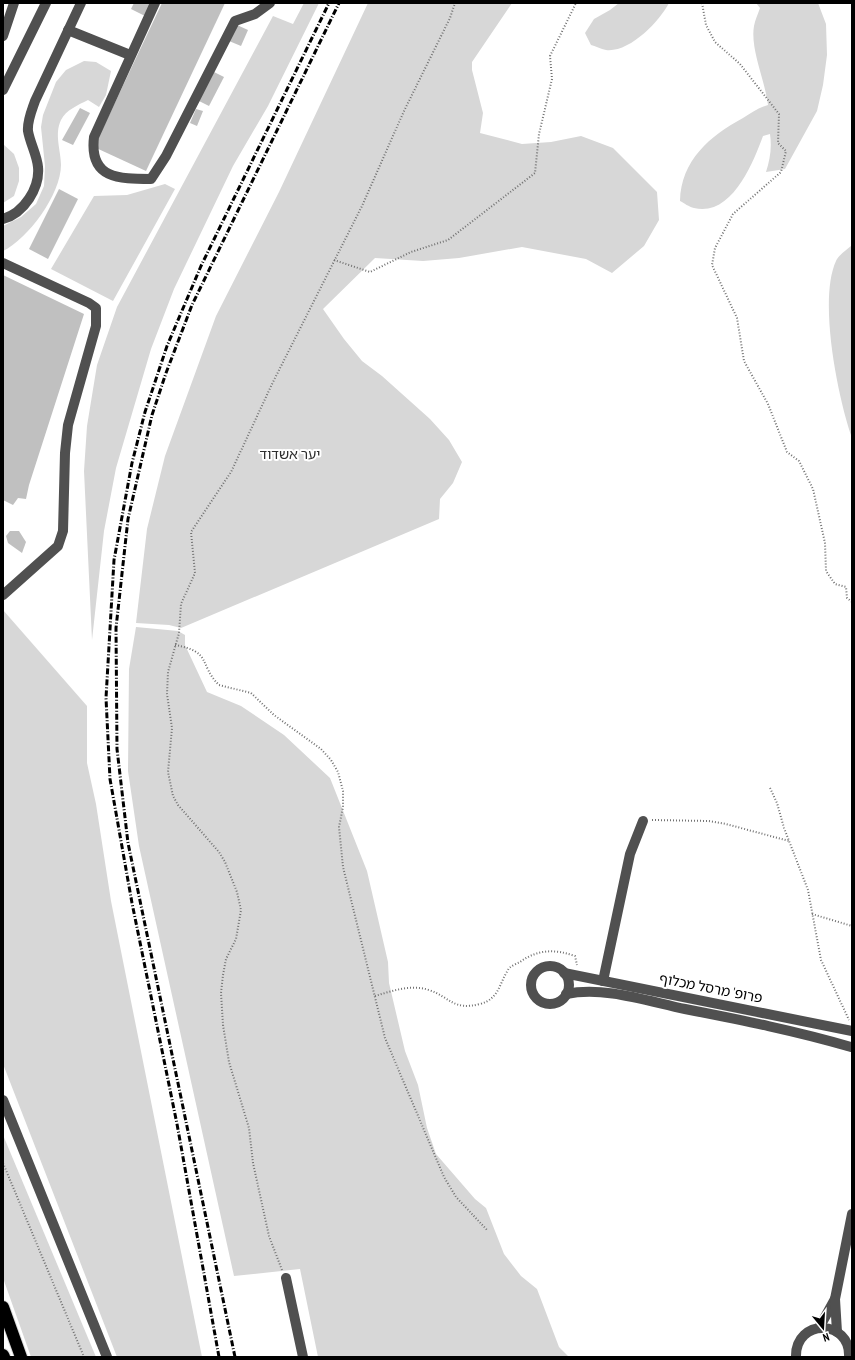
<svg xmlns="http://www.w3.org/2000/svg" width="855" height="1360" font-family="'PT Sans Narrow','Noto Sans Hebrew',sans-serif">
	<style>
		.green { fill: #d7d7d7 }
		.building { fill: #c0c0c0 }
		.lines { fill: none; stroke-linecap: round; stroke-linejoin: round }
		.highway-casing { stroke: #dbdbdb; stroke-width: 14 }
		.path { stroke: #727272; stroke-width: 2; stroke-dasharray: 1 2; stroke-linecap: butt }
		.minor { stroke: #505050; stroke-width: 10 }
		.highway { stroke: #000; stroke-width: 12 }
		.rail { stroke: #000; stroke-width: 3; stroke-dasharray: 6 2 1 2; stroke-linecap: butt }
		.labels { text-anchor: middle; stroke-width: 4; stroke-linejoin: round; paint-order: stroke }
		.park-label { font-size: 14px; fill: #2e2e2e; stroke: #fff }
		.street-label { font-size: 14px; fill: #000; stroke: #fff }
	</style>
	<rect width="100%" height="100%" fill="#fff"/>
	<!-- green -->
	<g class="green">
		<path d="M304,3H319L268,106L233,166L174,289L151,349L116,468L104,531L92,640L84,471L87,426L97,365L117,307L273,16L293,24Z"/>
		<path d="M368,3H512L472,62V70L483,113L480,133L522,144L551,142L581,136L613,148L657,192L659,220L644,246L612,273L586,259L522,247L459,258L423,261L375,258L323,309L344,339L362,361L382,376L430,419L449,440L462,462L453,483L440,499L439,519L181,628L169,625L136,623L147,529L165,456L216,316L279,192Z"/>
		<path d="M619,3H669C659,22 629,53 606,50C601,49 595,46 591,45L585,33L594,19L610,10Z"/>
		<path d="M756,3H818L826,24L827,55L823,85L817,111L785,169L766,172C770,160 772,148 770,134L763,136C753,163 732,217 694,208C689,207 684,203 680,201C681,160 710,136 743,118C751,113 760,107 768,105C765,80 750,49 754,26C755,20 758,14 760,8Z"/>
		<path d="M84,61L96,62L111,71L106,95L99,107L88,100C78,105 66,110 61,120C54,134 61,151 61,165C61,194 28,239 3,251V226L21,217L36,204L44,186L45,166L41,127L43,115L56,82L66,70Z"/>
		<path d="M3,144L14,154L19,168V181L14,196L3,203Z"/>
		<path d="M165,184L175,189L113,301L51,269L94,196L127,195Z"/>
		<path d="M851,246H852V438C838,398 818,300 836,261C838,256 846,250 851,246Z"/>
		<path d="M3,610L87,706V763L96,804L111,901L202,1357H117L3,1064Z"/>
		<path d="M136,627L178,631L185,635V645L207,692L241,706L284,735L330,778L367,871L388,962L389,983L405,1051L418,1085L427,1128L436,1154L475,1199L486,1208L504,1254L521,1276L537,1289L559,1347L569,1357H318L300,1269L234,1276L139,846L128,771L129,669Z"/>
		<path d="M3,1135L96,1357H31L3,1278Z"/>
	</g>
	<!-- building -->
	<g class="building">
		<path d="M134,3H151L145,16L131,9Z"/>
		<path d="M162,3H225L146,171L94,147Z"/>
		<path d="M237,25L248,30L241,46L229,41Z"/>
		<path d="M214,72L224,77L209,106L199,101Z"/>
		<path d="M80,108L90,113L73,145L62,140Z"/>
		<path d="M196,109L203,111L197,126L190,123Z"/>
		<path d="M59,189L78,199L48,259L29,249Z"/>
		<path d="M3,275L84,314L29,485L26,499L18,498L13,505L3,500Z"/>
		<path d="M10,531H19L26,542L22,553L8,543L6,536Z"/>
	</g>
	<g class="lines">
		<!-- highway casing -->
		<g class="highway-casing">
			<g id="highway">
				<path d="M3,1307L21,1357"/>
				<path d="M3,1355L4,1357"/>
			</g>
		</g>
		<!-- path -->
		<g class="path">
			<path d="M702,3L706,25L715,42L740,64L779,114L778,143L786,151L781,172L733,214L715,248L712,265L737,318L744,361L768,404L787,452L799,461L813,489L825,543L826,571L835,584L846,587L847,598L852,602"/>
			<path d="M334,260L370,272L411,252L448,240L535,173L539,134L552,79L550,56L576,3"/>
			<path d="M175,645C213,652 198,664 219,685L251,693L274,715L321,749L331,760L338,772L343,791V807L339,827L343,867L385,1038L444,1177L456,1197L488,1231"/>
			<path d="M770,788L777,803L784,828L808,890L821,960L849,1020"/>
			<path d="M652,820L709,821L726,824L789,841"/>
			<path d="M812,914L852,926"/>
			<path d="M375,996C392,991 411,984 429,990C450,997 453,1011 480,1004C499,999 499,984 508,970C510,966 516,964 520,962C538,949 555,949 575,956L577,965"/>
			<path d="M3,1163L84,1357"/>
			<path d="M282,1270L269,1236L253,1163L249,1128L229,1062L223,1025L221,993L223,975L226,959L236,939L241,910L237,892L225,862L219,852L178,805L173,796L168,772L172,728L167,694L168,672L179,633L181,604L195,573L191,532L231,472L273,382L362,206L404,111L450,18L455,3"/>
		</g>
		<!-- minor -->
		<g class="minor">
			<path d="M155,3L94,137C89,179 119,179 151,179L166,156L235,21L255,14L270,3"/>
			<path d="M68,30L130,55"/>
			<path d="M3,36L14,3"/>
			<path d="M3,90L46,3"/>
			<path d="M3,219C24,213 40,188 38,167C37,155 30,143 28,131C27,121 32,110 35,101L81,3"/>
			<path d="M3,263L89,303L96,308V326L68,425L65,453L63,531L58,546L3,595"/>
			<circle cx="550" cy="985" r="19"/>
			<path d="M564,973L852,1031"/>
			<path d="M603,981L630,854L643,821"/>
			<path d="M566,994C604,986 647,1001 685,1009C741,1020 796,1031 851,1047"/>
			<path d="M3,1100L107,1357"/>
			<path d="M286,1278L303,1357"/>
			<path d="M819,1328L835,1299"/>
			<path d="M837,1332L835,1299L852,1214"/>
			<path d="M796,1357C795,1318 851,1319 849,1357"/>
		</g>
		<!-- highway -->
		<use href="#highway" class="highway"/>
		<!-- rail -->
		<g class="rail">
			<path d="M219,1357L177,1124L132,903L110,779L106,698L114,560L132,463L145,412L167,346L201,266L329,3"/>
			<path d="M235,1357L128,843L117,749L116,628L128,519L152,415L166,373L192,305L339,3"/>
		</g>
	</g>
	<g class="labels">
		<!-- park labels -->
		<g class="park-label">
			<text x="290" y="459">יער אשדוד</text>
		</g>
		<!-- street labels -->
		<g class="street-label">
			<text transform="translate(711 988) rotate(11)" y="5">פרופ' מרסל מכלוף</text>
		</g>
	</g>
	<!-- border -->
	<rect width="855" height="1360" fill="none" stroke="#000000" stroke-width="8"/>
	<!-- north arrow -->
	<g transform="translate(823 1328) rotate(162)" stroke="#ffffff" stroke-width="3" paint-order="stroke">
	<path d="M0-3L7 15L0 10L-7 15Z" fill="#000000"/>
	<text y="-6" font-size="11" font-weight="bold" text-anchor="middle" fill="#000000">N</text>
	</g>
</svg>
